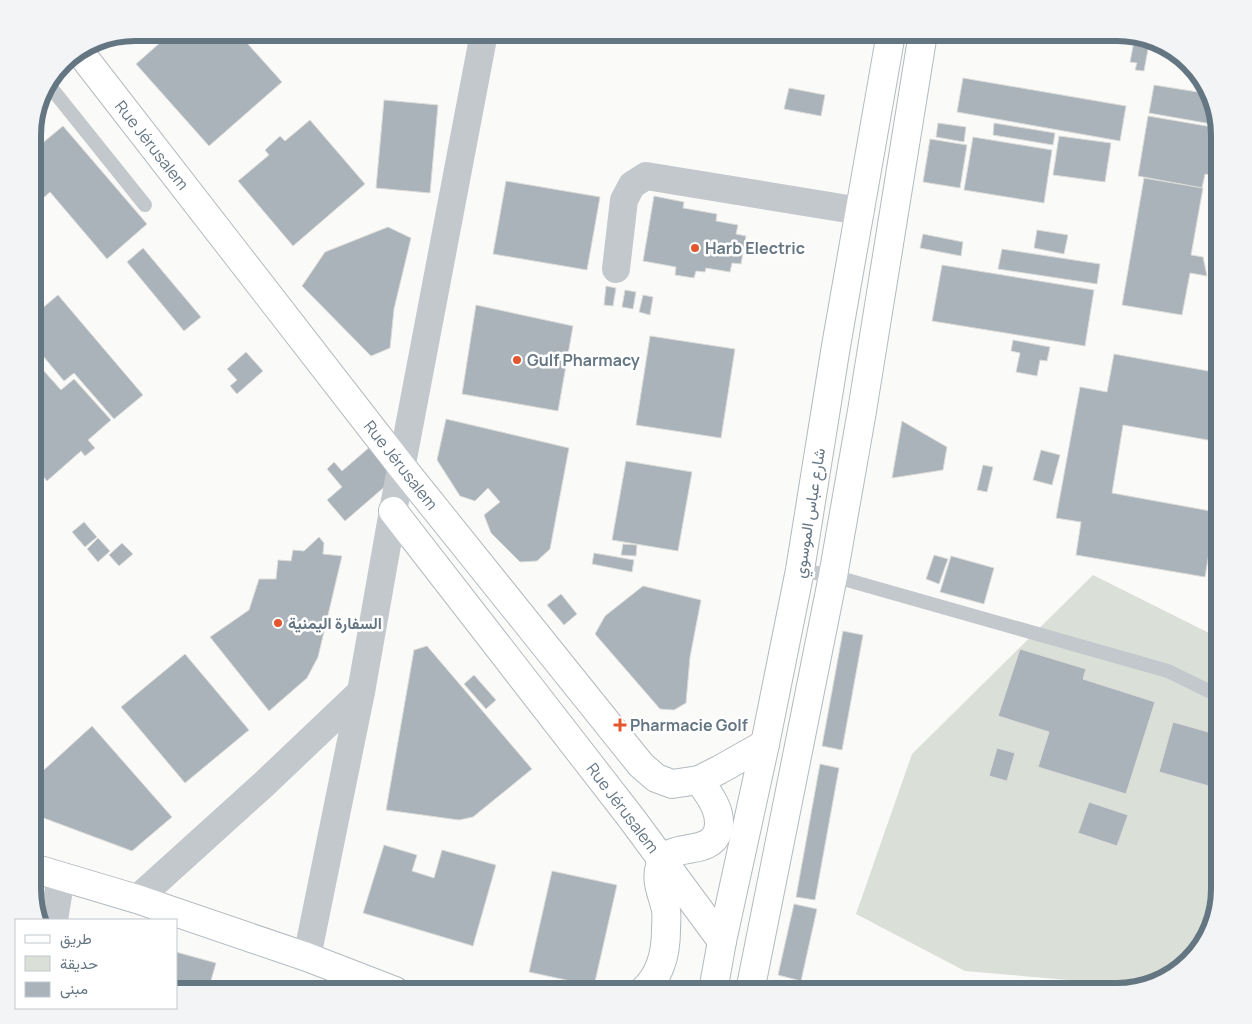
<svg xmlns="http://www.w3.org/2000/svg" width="1252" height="1024" font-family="Manrope,Vazirmatn,sans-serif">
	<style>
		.green { fill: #dadfd7 }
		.building { fill: #aab3b9; stroke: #dcdcda }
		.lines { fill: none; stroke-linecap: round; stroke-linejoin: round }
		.secondary-casing { stroke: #b3babf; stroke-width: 30 }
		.lane { stroke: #c3c8cc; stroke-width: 14 }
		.street { stroke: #c3c8cc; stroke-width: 28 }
		.secondary { stroke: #fff; stroke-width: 28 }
		.poi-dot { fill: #e4572e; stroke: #fff; stroke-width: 2 }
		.labels { text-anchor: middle; stroke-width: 5; stroke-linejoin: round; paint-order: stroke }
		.street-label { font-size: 16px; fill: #657683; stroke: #fff }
		.poi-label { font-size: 16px; font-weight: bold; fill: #657683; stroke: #fff; text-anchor: start }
		.rim { fill: none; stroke: #657683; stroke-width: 6 }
	</style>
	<rect width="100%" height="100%" fill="#fafaf8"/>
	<!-- green -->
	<path class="green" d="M1093,575L1219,638V889L1212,928L1194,956L1162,981L1117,991H1102L1103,983L965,971L856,914L912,754Z"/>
	<!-- building -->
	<g class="building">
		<path d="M171,33H238L282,82L209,146L136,64Z"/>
		<path d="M781,33H815L814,40L781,34Z"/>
		<path d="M1143,37L1150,38L1159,43L1158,46L1149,44L1144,71L1135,70L1137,63L1130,62L1134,41L1142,42Z"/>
		<path d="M963,78L1126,106L1120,141L957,112Z"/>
		<path d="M1154,85L1210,94L1217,125L1149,113Z"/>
		<path d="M789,88L825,95L821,116L784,109Z"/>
		<path d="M384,100L438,105L430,193L376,188Z"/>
		<path d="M1148,116L1218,128L1220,135L1219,167L1216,166L1214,176L1205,174L1202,188L1138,176Z"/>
		<path d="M310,120L365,184L293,246L238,181L269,155L265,150L280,136L285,141Z"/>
		<path d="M938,123L966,127L964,142L936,137Z"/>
		<path d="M994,123L1055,133L1053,145L993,135Z"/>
		<path d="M63,126L147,224L107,259L50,192L33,207V151Z"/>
		<path d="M1059,136L1111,143L1105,182L1053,175Z"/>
		<path d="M973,137L1052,150L1044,203L964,190Z"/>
		<path d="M930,139L967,145L960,188L923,182Z"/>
		<path d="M1144,178L1203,188L1191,255L1203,257L1207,276L1190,273L1182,315L1122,305Z"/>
		<path d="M506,181L600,197L587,270L493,254Z"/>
		<path d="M654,196L684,202L683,208L717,214L716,221L738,225L736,234L746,236L741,264L732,263L730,272L706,268L705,272L696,271L694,278L675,275L676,267L643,261Z"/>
		<path d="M388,227L411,238L394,309L390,348L371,356L302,286L325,252Z"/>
		<path d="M1037,230L1068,235L1064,254L1034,248Z"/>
		<path d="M923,234L963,242L961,256L920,248Z"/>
		<path d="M143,248L201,317L184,331L127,262Z"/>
		<path d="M1002,249L1100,264L1097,284L998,269Z"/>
		<path d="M942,265L1094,290L1085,346L932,321Z"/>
		<path d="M606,286L616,288L613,306L604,305Z"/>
		<path d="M625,290L636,292L633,309L622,307Z"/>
		<path d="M58,295L143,395L114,419L74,373L64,381L33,344V316Z"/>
		<path d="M643,295L653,297L650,315L639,312Z"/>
		<path d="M476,305L573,326L558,411L462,394Z"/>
		<path d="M650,336L735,349L721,438L636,425Z"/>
		<path d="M1013,340L1050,347L1047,361L1040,360L1037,376L1016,372L1020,353L1011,351Z"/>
		<path d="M246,352L263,371L237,394L230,386L237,380L227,369Z"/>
		<path d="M1114,354L1219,373V442L1123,425L1112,493L1216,512L1205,577L1076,555L1081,522L1056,518L1080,387L1107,392Z"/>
		<path d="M33,369L38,374L43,370L61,390L74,379L111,420L88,440L95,448L85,456L81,451L47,481L33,465Z"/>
		<path d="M446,419L569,448L550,549L537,561L520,562L491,533L484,515L500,502L488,488L475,501L460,496L437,460Z"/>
		<path d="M902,421L947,447L943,470L892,478Z"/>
		<path d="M371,446L397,476L345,521L327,500L342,487L327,469L334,462L342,471Z"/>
		<path d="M1041,450L1060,455L1052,485L1033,480Z"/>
		<path d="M626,461L692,472L678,551L612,540Z"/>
		<path d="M983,465L993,467L987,492L977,490Z"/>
		<path d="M84,522L97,537L85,547L72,532Z"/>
		<path d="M319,537L324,543L323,554L342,556L318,657L307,678L269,711L210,637L249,610L259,579H276L278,560L291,561L293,550L304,551Z"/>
		<path d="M98,538L110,551L98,562L87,549Z"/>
		<path d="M122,543L133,554L119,566L109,555Z"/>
		<path d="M623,544L637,545L636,556L621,555Z"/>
		<path d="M594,553L634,560L632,572L592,564Z"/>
		<path d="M934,555L948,559L939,584L926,579Z"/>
		<path d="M951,556L994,568L984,604L940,592Z"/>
		<path d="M643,586L701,600L690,657L686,703L674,710L660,709L595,634L605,616Z"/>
		<path d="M561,594L577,614L564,625L547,605Z"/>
		<path d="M843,631L863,635L842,750L822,746Z"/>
		<path d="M427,646L532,769L473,817L459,820L386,810L414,650Z"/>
		<path d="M1020,649L1086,669L1083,679L1155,702L1126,794L1038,767L1049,732L998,716Z"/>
		<path d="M185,654L249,730L185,783L121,707Z"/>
		<path d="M474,675L496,700L486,709L464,684Z"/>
		<path d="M1173,722L1219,735V777L1216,788L1159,772Z"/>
		<path d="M92,726L172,817L132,851L33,814V780Z"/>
		<path d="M997,748L1015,753L1007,781L989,776Z"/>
		<path d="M820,764L839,768L815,900L796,897Z"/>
		<path d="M1089,802L1128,815L1117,846L1078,833Z"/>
		<path d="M384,845L417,855L412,871L434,878L442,850L496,865L473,946L363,913Z"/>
		<path d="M552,871L617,885L594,986L529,972Z"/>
		<path d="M794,904L817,909L801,981L778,975Z"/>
		<path d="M176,952L216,963L208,991H176Z"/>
		<path d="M981,987L999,990V991H980Z"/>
	</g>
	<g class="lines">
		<!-- secondary casing -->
		<g class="secondary-casing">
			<g id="secondary">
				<path d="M79,51L401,466L641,765L656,778L672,784L699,780L719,770L765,744"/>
				<path d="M393,511L632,819L722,941"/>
				<path d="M33,868L137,899L307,957L395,991"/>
				<path d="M643,991C661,975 666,953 666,930C666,923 667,916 666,910C663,895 655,882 660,866C668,840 710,858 718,831C723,811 709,795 699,780"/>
				<path d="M713,991L722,941L765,744L800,570L836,346L891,33"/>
				<path d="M750,991L833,576L862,411L923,33"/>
			</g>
		</g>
		<!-- lane -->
		<g class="lane">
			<path d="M48,84L145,205"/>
			<path d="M800,570L833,576L1168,671L1219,696"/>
		</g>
		<!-- street -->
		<g class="street">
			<path d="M616,269L624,200L632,185L646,176L860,211"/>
			<path d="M137,899L262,786L361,692"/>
			<path d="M54,920L61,877"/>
			<path d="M307,957L361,692L393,511L484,33"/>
		</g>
		<!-- secondary -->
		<use href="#secondary" class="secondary"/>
	</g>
	<!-- markers -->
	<g class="poi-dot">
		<circle cx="695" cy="248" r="5"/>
		<circle cx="517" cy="360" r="5"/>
		<circle cx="278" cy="623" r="5"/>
		<path d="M617.5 717.5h5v5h5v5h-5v5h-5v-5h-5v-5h5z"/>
	</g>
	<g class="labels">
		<!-- street labels -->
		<g class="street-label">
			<text transform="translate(152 145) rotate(52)" y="6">Rue Jérusalem</text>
			<text transform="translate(401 465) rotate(52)" y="6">Rue Jérusalem</text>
			<text transform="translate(809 513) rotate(-81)" y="6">شارع عباس الموسوي</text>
			<text transform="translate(623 808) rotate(53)" y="6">Rue Jérusalem</text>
		</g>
		<!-- poi labels -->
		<g class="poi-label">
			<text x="705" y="254">Harb Electric</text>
			<text x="527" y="366">Gulf Pharmacy</text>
			<text x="288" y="629">السفارة اليمنية</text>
			<text x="630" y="731">Pharmacie Golf</text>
		</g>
	</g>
	<!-- crop -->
	<path d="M0 0H1252V1024H0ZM135 41H1117A94 94 0 0 1 1211 135V889A94 94 0 0 1 1117 983H135A94 94 0 0 1 41 889V135A94 94 0 0 1 135 41Z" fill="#f3f4f5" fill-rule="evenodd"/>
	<path class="rim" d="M135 41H1117A94 94 0 0 1 1211 135V889A94 94 0 0 1 1117 983H135A94 94 0 0 1 41 889V135A94 94 0 0 1 135 41Z"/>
	<!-- legend -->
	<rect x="15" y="919" width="162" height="90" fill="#ffffff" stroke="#c1c8cd"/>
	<rect x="25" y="935" width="25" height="8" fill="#ffffff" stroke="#c1c8cd"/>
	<text x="60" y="944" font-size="15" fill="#657683">طريق</text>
	<rect x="25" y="956" width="25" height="15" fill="#dadfd7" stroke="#c1c8cd"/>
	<text x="60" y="969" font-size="15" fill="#657683">حديقة</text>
	<rect x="25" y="982" width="25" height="15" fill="#aab3b9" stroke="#c1c8cd"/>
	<text x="60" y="994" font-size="15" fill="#657683">مبنى</text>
</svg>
